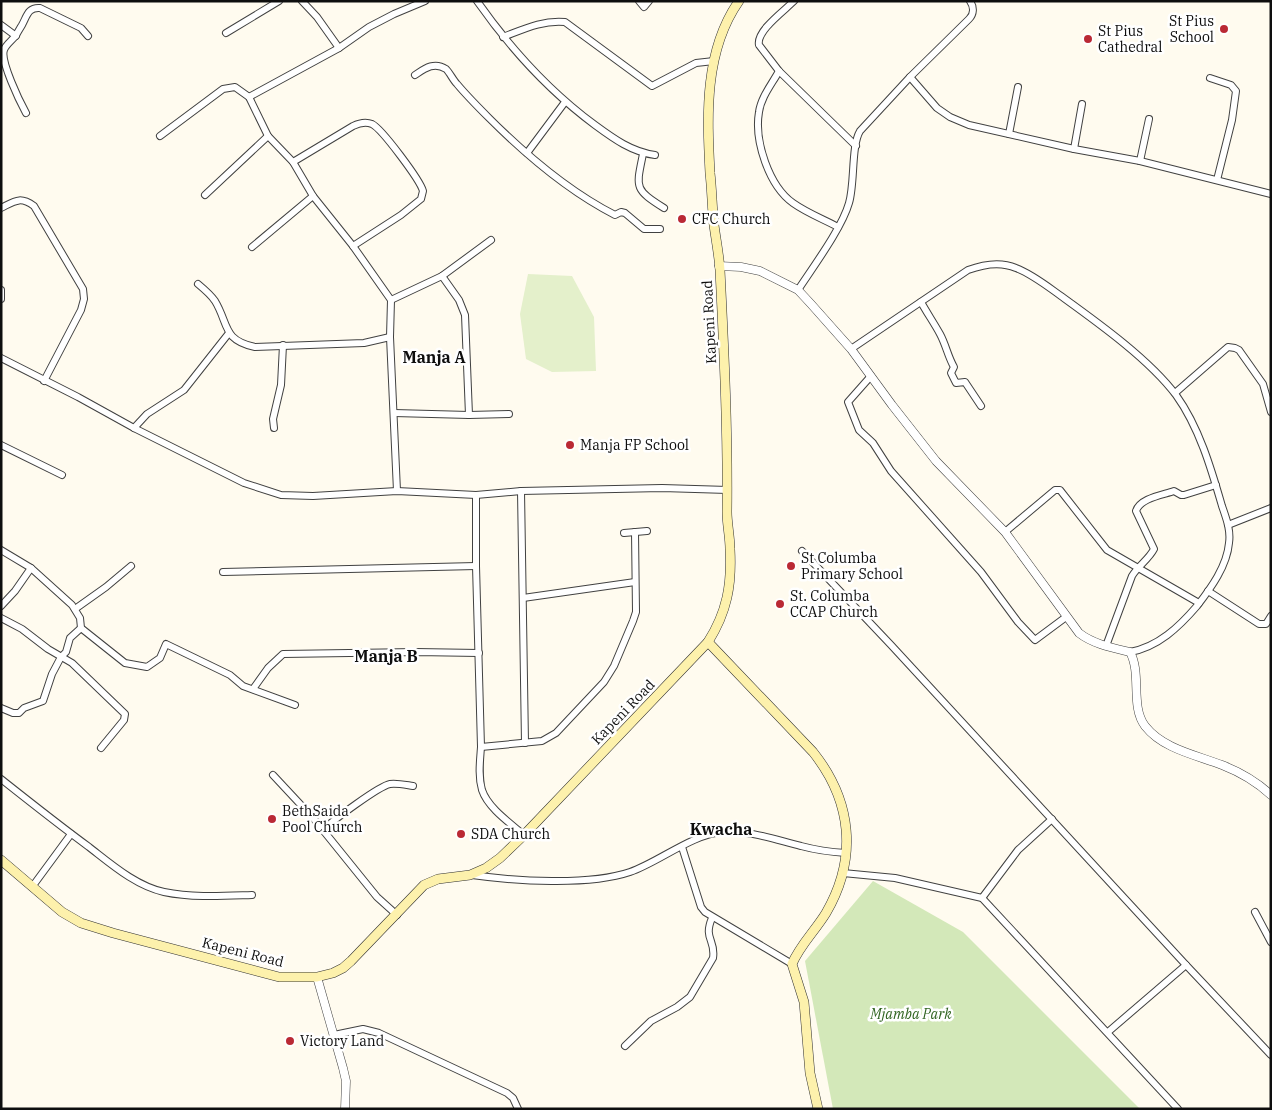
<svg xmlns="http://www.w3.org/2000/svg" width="1272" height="1110" font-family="'IBM Plex Serif',serif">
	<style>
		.green { fill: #d3e8b9 }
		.pitch { fill: #e4f0cb }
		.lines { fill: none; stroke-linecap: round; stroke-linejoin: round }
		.minor-casing { stroke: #414141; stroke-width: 8 }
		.tertiary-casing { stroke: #414141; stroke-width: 9 }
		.secondary-casing { stroke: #303030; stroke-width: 10 }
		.minor { stroke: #fff; stroke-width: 6 }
		.tertiary { stroke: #fff; stroke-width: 8 }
		.secondary { stroke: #fdf1ac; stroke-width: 9 }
		.poi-dot { fill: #ba2934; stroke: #fff; stroke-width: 2 }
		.labels { text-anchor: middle; stroke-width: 5; stroke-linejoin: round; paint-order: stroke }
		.poi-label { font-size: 14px; fill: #0e0e0e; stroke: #fff; text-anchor: start }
		.street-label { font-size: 14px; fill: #0e0e0e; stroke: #fff }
		.park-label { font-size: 14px; font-style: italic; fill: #306420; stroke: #fff }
		.quarter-label { font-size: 16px; font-weight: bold; fill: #0e0e0e; stroke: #fff }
	</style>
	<rect width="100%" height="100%" fill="#fffbef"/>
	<!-- green -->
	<path class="green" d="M873,881L963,932L1140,1109H833L805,961Z"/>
	<!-- pitch -->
	<path class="pitch" d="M528,274L572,276L594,317L596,371L552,372L526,359L520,314Z"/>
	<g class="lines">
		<!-- minor casing -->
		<g class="minor-casing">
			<g id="minor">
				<path d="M302,1L317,17L339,48"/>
				<path d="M477,1C510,48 549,91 595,125C614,139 632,152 655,155"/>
				<path d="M639,1L644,7L649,1"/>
				<path d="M794,1C784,11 756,31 759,45L779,71L856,146"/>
				<path d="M1,25L16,36"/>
				<path d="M226,33L279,1"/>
				<path d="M503,37C524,29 542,20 565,22L652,86L696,63L714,61"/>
				<path d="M779,71C772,84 761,97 759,112C754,141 769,186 793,203C807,213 823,219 838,227"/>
				<path d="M415,75C424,69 434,61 446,69C450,73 453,80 457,84C467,96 478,107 489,118C526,155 568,191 615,215L621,212L625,213L644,229H660"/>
				<path d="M910,77L937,108L950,117L969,125L1074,149L1140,161L1271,194"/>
				<path d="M1210,78L1231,85L1236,91L1232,120L1217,180"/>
				<path d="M249,97L339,48L369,27L394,14L425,1"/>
				<path d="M26,113C20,102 0,61 4,50C6,44 12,41 16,35C18,32 20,28 22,25C27,16 28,7 40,8L81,28L88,36"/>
				<path d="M1009,134L1018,87"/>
				<path d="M160,136L223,89L235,87L249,97L268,136L293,162L313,196L353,246L391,300L390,337L397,491"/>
				<path d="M1074,149L1082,104"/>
				<path d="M527,153L565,102"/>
				<path d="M643,154C636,188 634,189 664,208"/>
				<path d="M1140,161L1149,119"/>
				<path d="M293,162L353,126C359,123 365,121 372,124C382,129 420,180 423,191L421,199L401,215L353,246"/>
				<path d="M205,195L268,136"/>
				<path d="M1,208C15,201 20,196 34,206L83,289L84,299L81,310L44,381"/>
				<path d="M252,247L313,196"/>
				<path d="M442,276L459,300L465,315L469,415"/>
				<path d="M198,284C204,289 211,295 215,301C229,324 222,340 255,347L364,343L390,337"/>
				<path d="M1,290V299"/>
				<path d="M798,290C813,267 842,228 849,203C855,183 851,146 860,131L910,77L969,19C974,14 974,7 970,1"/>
				<path d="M391,300L442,276L491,240"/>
				<path d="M921,302C927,313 934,323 940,334C946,345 948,357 954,367L951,373L956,383L965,382L981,406"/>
				<path d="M851,349L968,270C984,264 1000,261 1016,268C1032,274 1047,286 1061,296C1097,322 1149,359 1176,395C1199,427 1211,468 1222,506C1226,518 1231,530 1229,543C1227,566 1211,588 1197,606C1179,627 1158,647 1130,652"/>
				<path d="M1,358L78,397L134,428L244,483L281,495L313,496L397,491L476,495L521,491L662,488L728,490"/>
				<path d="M871,376L848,402L859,430L873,443L891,471L981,572L1018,622L1035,640L1066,617"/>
				<path d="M1175,393L1228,347L1235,348L1239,350L1263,384L1271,412"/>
				<path d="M394,413L469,415L509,414"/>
				<path d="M134,428L147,414L184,390L229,333"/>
				<path d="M274,428L273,419L281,385L283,345"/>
				<path d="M1,445L62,475"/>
				<path d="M521,491L525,743"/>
				<path d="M476,495V566L481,747C480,761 478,776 482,790C488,808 510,823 524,835"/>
				<path d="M1228,525L1271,508"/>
				<path d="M1005,532L1055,490H1060L1107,550L1199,603"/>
				<path d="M624,533L647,531"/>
				<path d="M1,550L31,568L72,605L80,618L81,628L125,663L147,667L160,658L166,644L230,675L243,686L295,705"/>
				<path d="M802,551L891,645L1186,965L1271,1055"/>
				<path d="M223,572L476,566"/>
				<path d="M1208,591L1259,624H1266L1271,616"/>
				<path d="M523,598L635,582"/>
				<path d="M1,606L15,591L31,568"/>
				<path d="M75,609L106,587L131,566"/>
				<path d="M1,618L22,629L48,649L72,663L125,714L124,720L101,748"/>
				<path d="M1106,646L1132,576C1138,566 1149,559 1154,549L1136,511C1140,498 1163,495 1174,491L1181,495H1184L1216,485"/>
				<path d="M253,689L268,668L283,654L416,652L479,653"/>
				<path d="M1,708L13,713H19L24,708L43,701L52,674L61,657L66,652L70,638L81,628"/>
				<path d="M481,747L542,741L556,733L604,682L614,666L633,621L636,612L635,532"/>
				<path d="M273,775L314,819L377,897L397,915"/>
				<path d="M1,779C30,802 59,825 89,847C111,864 136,886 164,892C193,898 223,896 252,895"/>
				<path d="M323,830C332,821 379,786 390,784C397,783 406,785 413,786"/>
				<path d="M682,847L701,907L705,912L792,964"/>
				<path d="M843,873L895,878L982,898L1178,1109"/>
				<path d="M472,875C515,881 589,886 630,872C659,862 692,834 723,832C749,830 776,840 801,846C816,850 830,852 846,853"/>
				<path d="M32,887L71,834"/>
				<path d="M982,898L1018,850L1052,819"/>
				<path d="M1255,912L1271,942"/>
				<path d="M1108,1032L1186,965"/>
				<path d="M334,1035L363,1029L379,1033L507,1093L513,1098L518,1109"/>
				<path d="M625,1046L651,1021L677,1007L690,997L713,958C716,940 703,939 712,918"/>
			</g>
		</g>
		<!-- tertiary casing -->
		<g class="tertiary-casing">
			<g id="tertiary">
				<path d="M719,266L741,267L760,271L798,290L811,304L851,349L892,405L936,461L1005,532L1079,633C1093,644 1113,648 1130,652C1142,674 1130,706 1145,726C1163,749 1196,755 1222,765C1240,772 1257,782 1271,795"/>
				<path d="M317,977L343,1068L346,1081L345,1109"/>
			</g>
		</g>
		<!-- secondary casing -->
		<g class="secondary-casing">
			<g id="secondary">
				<path d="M708,642L813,752C852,801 858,858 826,913C815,931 800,945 792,964L804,1002L810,1073L818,1109"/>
				<path d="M1,860L62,912L81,923L113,933L279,977H317L333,973L343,968L351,961L424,885L438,879L470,875L486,868L500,858L524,835L708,642C727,612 732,585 730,549C730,537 727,524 727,512C728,431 724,351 720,270C719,255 716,240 714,225C712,208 712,190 710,173C707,115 704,51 739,1"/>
			</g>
		</g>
		<!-- minor -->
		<use href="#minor" class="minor"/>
		<!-- tertiary -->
		<use href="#tertiary" class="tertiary"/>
		<!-- secondary -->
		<use href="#secondary" class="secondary"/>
	</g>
	<!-- markers -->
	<g class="poi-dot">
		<circle cx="1224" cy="29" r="5"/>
		<circle cx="1088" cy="39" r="5"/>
		<circle cx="682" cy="219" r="5"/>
		<circle cx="570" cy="445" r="5"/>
		<circle cx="791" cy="566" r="5"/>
		<circle cx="780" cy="604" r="5"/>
		<circle cx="272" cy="819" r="5"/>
		<circle cx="461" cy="834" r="5"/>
		<circle cx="290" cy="1041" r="5"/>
	</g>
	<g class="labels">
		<!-- poi labels -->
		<g class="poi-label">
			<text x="1214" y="26" text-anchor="end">St Pius<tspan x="1214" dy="16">School</tspan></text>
			<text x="1098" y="36">St Pius<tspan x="1098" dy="16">Cathedral</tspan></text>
			<text x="692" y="224">CFC Church</text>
			<text x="580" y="450">Manja FP School</text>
			<text x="801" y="563">St Columba<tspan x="801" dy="16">Primary School</tspan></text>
			<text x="790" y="601">St. Columba<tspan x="790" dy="16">CCAP Church</tspan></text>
			<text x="282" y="816">BethSaida<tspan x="282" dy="16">Pool Church</tspan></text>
			<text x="471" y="839">SDA Church</text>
			<text x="300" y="1046">Victory Land</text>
		</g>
		<!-- street labels -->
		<g class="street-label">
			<text transform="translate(709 322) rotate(-93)" y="5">Kapeni Road</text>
			<text transform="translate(623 712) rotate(-46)" y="5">Kapeni Road</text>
			<text transform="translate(243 952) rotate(14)" y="5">Kapeni Road</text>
		</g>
		<!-- park labels -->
		<g class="park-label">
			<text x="911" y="1019">Mjamba Park</text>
		</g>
		<!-- quarter labels -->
		<g class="quarter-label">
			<text x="434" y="363">Manja A</text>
			<text x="386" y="662">Manja B</text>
			<text x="721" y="835">Kwacha</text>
		</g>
	</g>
	<!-- border -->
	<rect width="1272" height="1110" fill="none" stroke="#0e0e0e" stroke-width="5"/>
</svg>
